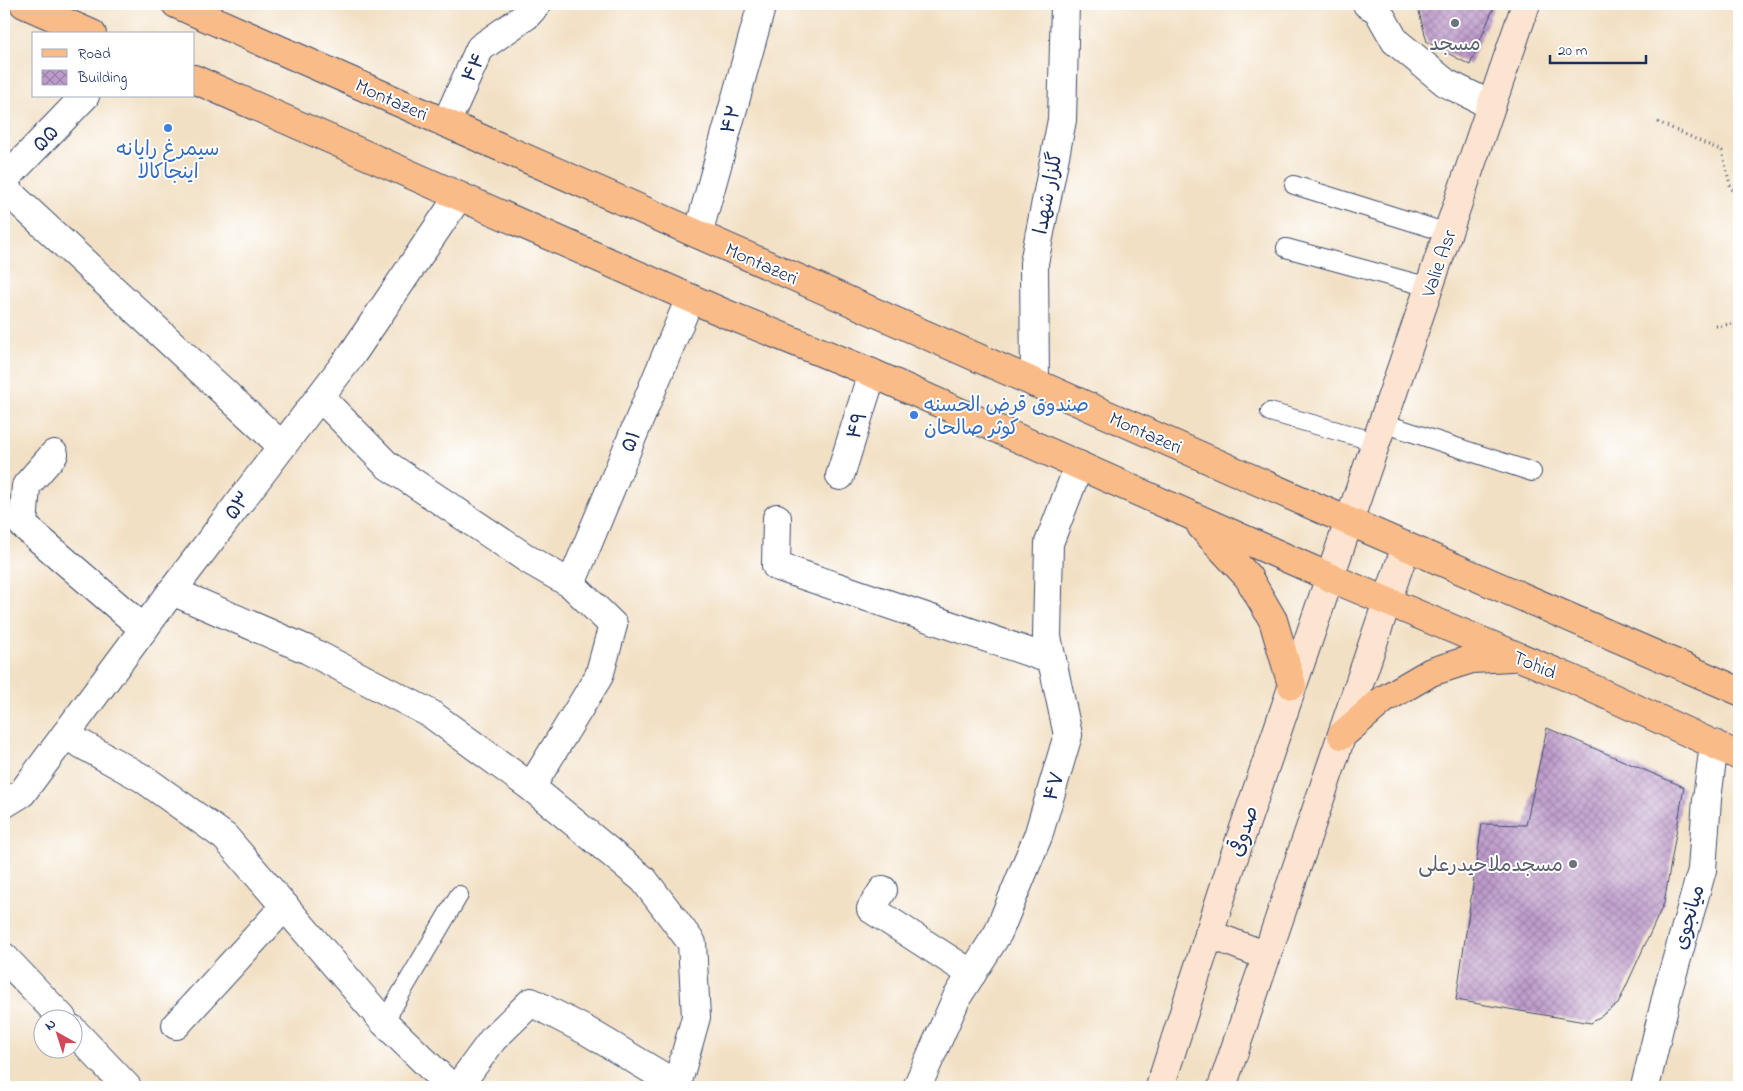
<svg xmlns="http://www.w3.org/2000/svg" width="1743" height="1091" font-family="'Indie Flower','Playpen Sans Arabic',sans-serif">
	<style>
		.building { fill: url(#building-cross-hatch) }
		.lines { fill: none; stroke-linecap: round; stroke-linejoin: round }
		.lane-casing { stroke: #3b4a6d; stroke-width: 20 }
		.street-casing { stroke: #3b4a6d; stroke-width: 30 }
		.secondary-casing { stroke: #3b4a6d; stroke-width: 30 }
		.primary-casing { stroke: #3b4a6d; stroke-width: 30 }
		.path { stroke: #3b4a6d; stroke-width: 3; stroke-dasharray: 1 4; stroke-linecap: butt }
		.lane { stroke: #fff; stroke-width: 18 }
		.street { stroke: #fff; stroke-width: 28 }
		.secondary { stroke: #fde4d0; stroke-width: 28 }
		.primary { stroke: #f9bc89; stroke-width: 28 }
		.worship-dot { fill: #6b7280; stroke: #fff; stroke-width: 2 }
		.shop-dot { fill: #3f7fe0; stroke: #fff; stroke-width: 2 }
		.labels { text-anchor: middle; stroke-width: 4; stroke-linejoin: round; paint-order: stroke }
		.worship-label { font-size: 20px; fill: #5b616d; stroke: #fff }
		.street-label { font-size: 20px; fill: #1b2f5e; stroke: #fff }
		.shop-label { font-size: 20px; fill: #366cbe; stroke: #fff }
	</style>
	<defs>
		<pattern id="building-cross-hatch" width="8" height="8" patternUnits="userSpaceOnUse" patternTransform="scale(1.25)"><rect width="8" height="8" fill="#bf9bca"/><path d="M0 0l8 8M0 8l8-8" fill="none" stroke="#9a7fa7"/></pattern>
	</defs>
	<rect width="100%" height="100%" fill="#fff"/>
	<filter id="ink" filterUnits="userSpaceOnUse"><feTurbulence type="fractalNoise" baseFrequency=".02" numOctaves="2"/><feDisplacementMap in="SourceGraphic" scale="10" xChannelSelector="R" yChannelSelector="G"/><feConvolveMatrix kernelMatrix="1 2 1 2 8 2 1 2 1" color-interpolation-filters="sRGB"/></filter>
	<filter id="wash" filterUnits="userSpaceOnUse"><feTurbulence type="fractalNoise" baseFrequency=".0096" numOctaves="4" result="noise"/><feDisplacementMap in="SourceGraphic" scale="20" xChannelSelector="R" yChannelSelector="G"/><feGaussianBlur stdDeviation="1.12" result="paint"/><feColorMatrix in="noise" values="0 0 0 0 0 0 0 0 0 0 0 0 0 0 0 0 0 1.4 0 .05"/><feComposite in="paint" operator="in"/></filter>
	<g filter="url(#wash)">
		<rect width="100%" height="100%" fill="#f2e0c4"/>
		<g id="blocks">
			<!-- building -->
			<g class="building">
				<path d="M1417,4H1495L1470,65L1427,42Z"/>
				<path d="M1547,728L1684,787L1664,903L1618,1004L1591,1023L1456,1000L1482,824L1526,825Z"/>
			</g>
		</g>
	</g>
	<g filter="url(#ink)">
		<use href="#blocks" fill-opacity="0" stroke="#3b4a6d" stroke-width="1"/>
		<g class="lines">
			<!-- lane casing -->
			<g class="lane-casing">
				<g id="lane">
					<path d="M1294,185L1448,233"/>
					<path d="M1286,248L1429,287"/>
					<path d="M1270,412L1376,442"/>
					<path d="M1383,423L1532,472"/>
					<path d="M384,1022L459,895"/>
				</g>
			</g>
			<!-- street casing -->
			<g class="street-casing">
				<g id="street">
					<path d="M1367,4L1377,9L1395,41L1446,83L1491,105"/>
					<path d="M446,123L480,48L526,16L537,4"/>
					<path d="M4,180L85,96"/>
					<path d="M4,188L282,446"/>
					<path d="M698,234L762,4"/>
					<path d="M1035,383L1034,263L1062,120L1065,4"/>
					<path d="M320,397L387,465L529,560L571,584L613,625L599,676L531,787"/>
					<path d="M54,454L26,486L23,525L144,629"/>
					<path d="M840,476L872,373"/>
					<path d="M777,518L776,566L1052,660"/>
					<path d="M571,584L690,298"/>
					<path d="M172,591L308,650L431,714L531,787L644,880L692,943L696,1017L677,1085L587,1031L531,1002L493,1039L458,1087"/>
					<path d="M65,735L144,779L225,837L384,1022L451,1087"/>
					<path d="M4,804L22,793L172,591L353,353L459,196"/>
					<path d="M883,890L871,909L972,974"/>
					<path d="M4,957L62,1018"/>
					<path d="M176,1025L285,906"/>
					<path d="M72,1029L127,1087"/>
					<path d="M917,1087L957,997L998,933L1038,836L1068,735L1047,637L1049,543L1079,465"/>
					<path d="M1645,1087L1668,990L1702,870L1707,799L1714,744"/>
				</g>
			</g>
			<!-- secondary casing -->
			<g class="secondary-casing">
				<g id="secondary">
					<path d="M1209,934L1267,956"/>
					<path d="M1160,1087L1231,866L1526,4"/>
					<path d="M1222,1087L1406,546"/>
				</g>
			</g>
			<!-- primary casing -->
			<g class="primary-casing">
				<g id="primary">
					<path d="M24,4L92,34"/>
					<path d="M176,4L1348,521L1739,691"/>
					<path d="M194,79L724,313L872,373L1329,577L1572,679L1739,756"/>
					<path d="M1201,526L1248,577L1273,620L1292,685"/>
					<path d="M1342,735L1383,700L1431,672L1472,659L1511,657"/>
				</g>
			</g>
			<!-- path -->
			<g class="path">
				<path d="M1658,122L1722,151L1731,189L1739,193"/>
				<path d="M1716,326L1739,323"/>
			</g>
			<!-- lane -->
			<use href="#lane" class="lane"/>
			<!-- street -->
			<use href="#street" class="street"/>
			<!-- secondary -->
			<use href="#secondary" class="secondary"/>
			<!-- primary -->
			<use href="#primary" class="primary"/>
		</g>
	</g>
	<!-- markers -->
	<g class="worship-dot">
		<circle cx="1455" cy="23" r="5"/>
		<circle cx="1573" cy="864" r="5"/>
	</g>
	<g class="shop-dot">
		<circle cx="168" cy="128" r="5"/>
		<circle cx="914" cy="415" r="5"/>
	</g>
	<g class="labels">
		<!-- worship labels -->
		<g class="worship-label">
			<text x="1455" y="50">مسجد</text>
			<text x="1563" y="871" text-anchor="end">مسجدملاحیدرعلی</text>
		</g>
		<!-- street labels -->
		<g class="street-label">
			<text transform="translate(473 67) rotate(-63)" y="7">۴۴</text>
			<text transform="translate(392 99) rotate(24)" y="7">Montazeri</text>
			<text transform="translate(730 119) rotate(-74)" y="7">۴۲</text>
			<text transform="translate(45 138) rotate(-46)" y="7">۵۵</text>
			<text transform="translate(1047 193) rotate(-79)" y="7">گلزار شهدا</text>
			<text transform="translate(762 263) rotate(24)" y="7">Montazeri</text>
			<text transform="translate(1438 263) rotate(-71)" y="7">Valie Asr</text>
			<text transform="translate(856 425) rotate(-73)" y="7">۴۹</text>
			<text transform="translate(1146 432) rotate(24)" y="7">Montazeri</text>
			<text transform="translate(630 441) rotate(-67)" y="7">۵۱</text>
			<text transform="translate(237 505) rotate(-53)" y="7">۵۳</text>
			<text transform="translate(1535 664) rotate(23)" y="7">Tohid</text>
			<text transform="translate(1053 786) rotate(-73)" y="7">۴۷</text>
			<text transform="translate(1243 831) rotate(-71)" y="7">صدوقی</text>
			<text transform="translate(1688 917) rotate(-74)" y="7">میانجوی</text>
		</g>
		<!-- shop labels -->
		<g class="shop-label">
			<text x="168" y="155">سیمرغ رایانه<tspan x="168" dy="23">اینجاکالا</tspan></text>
			<text x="924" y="411" text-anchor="start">صندوق قرض الحسنه<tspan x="924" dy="23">کوثر صالحان</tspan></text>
		</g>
	</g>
	<!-- margin -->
	<rect width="1743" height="1091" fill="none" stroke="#fff" stroke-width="20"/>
	<!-- legend -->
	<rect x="32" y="32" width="162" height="65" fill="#ffffff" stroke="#a4acbf"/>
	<rect x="42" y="49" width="25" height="8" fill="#f9bc89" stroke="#a4acbf"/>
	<text x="78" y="58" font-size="15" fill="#1b2f5e">Road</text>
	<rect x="42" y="70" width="25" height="15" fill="url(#building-cross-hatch)" stroke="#a4acbf"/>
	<text x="78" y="82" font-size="15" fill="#1b2f5e">Building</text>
	<!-- north arrow -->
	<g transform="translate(58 1034) rotate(321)"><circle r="24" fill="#ffffff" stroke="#a4acbf"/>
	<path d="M0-4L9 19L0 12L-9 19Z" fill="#d1495b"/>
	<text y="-8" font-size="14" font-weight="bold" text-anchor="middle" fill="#1b2f5e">N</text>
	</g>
	<!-- scale -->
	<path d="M1550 55v8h96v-8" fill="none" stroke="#1b2f5e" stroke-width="2.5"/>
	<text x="1558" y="55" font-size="15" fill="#1b2f5e" stroke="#ffffff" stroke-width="4" paint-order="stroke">20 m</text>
</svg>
